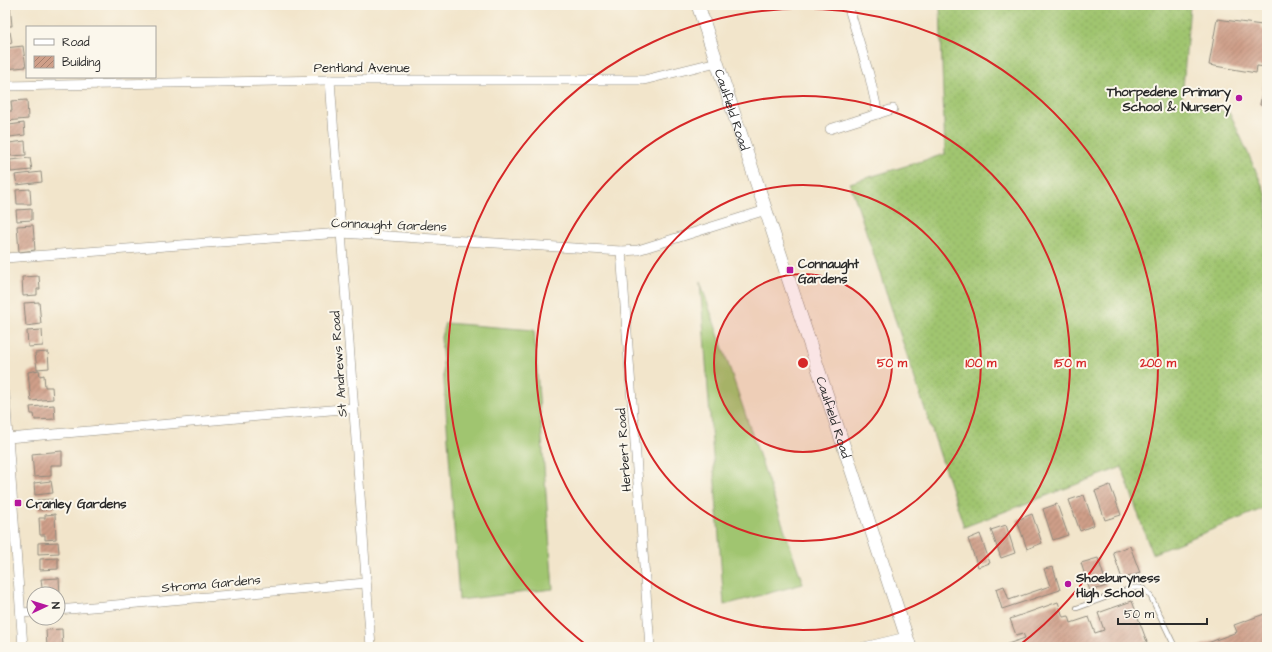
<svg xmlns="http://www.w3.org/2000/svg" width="1272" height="652" font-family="'Architects Daughter',sans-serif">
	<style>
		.grass { fill: url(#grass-dots); stroke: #66784e }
		.garden { fill: #a0c570; stroke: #66784e }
		.building { fill: url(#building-hatch) }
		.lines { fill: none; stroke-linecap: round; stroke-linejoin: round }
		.lane-casing { stroke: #8e887b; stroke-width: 6 }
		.street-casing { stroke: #8e887b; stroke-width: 10 }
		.secondary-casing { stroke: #8e887b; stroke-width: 14 }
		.lane { stroke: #fff; stroke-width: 4.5 }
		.street { stroke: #fff; stroke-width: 9 }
		.secondary { stroke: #fff; stroke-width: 13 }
		.ring { fill: none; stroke: #d62828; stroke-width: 2 }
		.poi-dot { fill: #b5179e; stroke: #fbf7ec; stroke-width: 1.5 }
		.labels { text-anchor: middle; stroke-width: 4; stroke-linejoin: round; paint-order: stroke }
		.street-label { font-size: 13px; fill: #2b2b2b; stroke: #fbf7ec }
		.poi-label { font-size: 13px; font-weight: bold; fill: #2b2b2b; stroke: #fbf7ec; text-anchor: start }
		.centre { fill: #d62828; stroke: #fbf7ec; stroke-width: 2 }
		.ring-label { font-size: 12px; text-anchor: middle; font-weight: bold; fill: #d62828; stroke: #fbf7ec; stroke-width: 4; stroke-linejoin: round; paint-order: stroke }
	</style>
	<defs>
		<pattern id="grass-dots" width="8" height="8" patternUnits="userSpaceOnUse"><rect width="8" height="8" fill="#a0c570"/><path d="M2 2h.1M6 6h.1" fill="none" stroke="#8aa961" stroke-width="1.8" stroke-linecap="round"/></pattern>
		<pattern id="building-hatch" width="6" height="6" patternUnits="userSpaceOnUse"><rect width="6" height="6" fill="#cf9f89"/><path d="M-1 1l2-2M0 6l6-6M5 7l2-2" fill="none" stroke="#a88270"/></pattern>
	</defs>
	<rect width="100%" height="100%" fill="#fbf7ec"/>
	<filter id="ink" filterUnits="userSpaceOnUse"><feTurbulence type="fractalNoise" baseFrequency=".025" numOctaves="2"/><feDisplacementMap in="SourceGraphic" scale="8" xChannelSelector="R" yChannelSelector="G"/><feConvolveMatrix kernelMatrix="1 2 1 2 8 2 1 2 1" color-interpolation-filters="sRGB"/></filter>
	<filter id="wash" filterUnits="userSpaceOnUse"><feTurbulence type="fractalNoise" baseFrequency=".012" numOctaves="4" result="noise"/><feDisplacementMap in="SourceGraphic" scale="16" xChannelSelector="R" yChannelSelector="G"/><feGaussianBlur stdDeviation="0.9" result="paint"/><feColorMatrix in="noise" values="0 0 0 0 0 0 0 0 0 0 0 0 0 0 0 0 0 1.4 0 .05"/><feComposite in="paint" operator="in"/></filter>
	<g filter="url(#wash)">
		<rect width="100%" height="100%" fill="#f2e5cb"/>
		<!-- grass -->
		<path class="grass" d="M940,5H1190L1182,99L1230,113L1267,196V507L1152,554L1122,467L964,527L850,183L945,154Z"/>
		<!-- garden -->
		<g class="garden">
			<path d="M700,281L803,584L724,605Z"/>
			<path d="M445,323L534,330L553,589L459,600L441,337Z"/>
		</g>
		<g id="blocks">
			<!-- building -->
			<g class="building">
				<path d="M10,5L12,26H5V6Z"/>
				<path d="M1217,19L1262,25L1261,29L1267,30V106L1260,105L1266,67L1257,66L1256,73L1209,65Z"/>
				<path d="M5,32H10L12,43L5,44Z"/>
				<path d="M23,46L26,67L5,69V48Z"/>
				<path d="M27,100L28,119L6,121L5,111H12L11,101Z"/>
				<path d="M24,123L25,135L10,137L9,125Z"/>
				<path d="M25,141L26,155L11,156L9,143Z"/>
				<path d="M30,158L32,170L11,172L10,160Z"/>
				<path d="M41,172L42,182L17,185L15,175Z"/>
				<path d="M30,189L31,204H17L16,190Z"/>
				<path d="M32,209V220L17,221L16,210Z"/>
				<path d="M33,225L35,250L19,252L17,226Z"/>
				<path d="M39,276L40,289H37V295L23,296L22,277Z"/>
				<path d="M39,302L41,324L26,326L24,303Z"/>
				<path d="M42,330L43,346L28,347L27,331Z"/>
				<path d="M48,352L49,368L37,369L35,353Z"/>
				<path d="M39,370L40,376L44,375L45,387H52L53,399L31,401L28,372Z"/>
				<path d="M54,405L55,419L35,420L34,414H31L30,407Z"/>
				<path d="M62,451V465H51V476L34,477L32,454Z"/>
				<path d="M51,481L53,493L35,495L34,483Z"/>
				<path d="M1110,485L1121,515L1105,520L1095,491Z"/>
				<path d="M1084,495L1094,525L1080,531L1069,500Z"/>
				<path d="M54,499V509L38,510L37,500Z"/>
				<path d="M1057,504L1068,535L1053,540L1043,509Z"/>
				<path d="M55,514L56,539L45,540V535H40L39,518H45V515Z"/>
				<path d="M1032,514L1042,543L1027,549L1017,520Z"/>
				<path d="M1006,525L1015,553L1001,558L991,530Z"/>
				<path d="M980,534L990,563L978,567L968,539Z"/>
				<path d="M58,542L59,553L38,554V543Z"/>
				<path d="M1130,546L1140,573L1122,579L1113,552Z"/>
				<path d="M58,558V569L40,570V559Z"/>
				<path d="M1098,558L1107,586L1090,591L1081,563Z"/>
				<path d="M1053,567L1060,590L1002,609L996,589L1004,586L1009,600L1050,586L1044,569Z"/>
				<path d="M59,578L60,595L47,594V588H42L41,579Z"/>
				<path d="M1132,601L1147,642L1134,647H999L1025,638L1023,633L1016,635L1010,619L1058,602L1063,617L1069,616L1071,623L1089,617L1095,633L1104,630L1098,613Z"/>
				<path d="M1267,613V647H1197L1237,632L1234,625Z"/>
				<path d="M62,629L63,647H47L46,630Z"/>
			</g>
		</g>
	</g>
	<g filter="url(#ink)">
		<use href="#blocks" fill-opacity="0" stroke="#8e887b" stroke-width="1"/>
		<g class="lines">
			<!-- lane casing -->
			<g class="lane-casing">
				<path id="lane" d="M1077,608L1132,588C1141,586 1146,589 1151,597L1175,647"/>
			</g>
			<!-- street casing -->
			<g class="street-casing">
				<g id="street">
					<path d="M848,5L869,74L878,114"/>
					<path d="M330,80L371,647"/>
					<path d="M5,86L330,80H644L717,62"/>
					<path d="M830,129L893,109"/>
					<path d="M621,251L650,647"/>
					<path d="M5,258L341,233L621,251L638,250L766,210"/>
					<path d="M5,395L23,647"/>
					<path d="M8,438L354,408"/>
					<path d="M58,610L366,583"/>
					<path d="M21,613L34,612"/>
					<path d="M864,647L906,637"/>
				</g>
			</g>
			<!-- secondary casing -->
			<g class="secondary-casing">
				<g id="secondary">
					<path id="s1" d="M698,5L910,647"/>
				</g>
			</g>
			<!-- lane -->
			<use href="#lane" class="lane"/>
			<!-- street -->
			<use href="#street" class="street"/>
			<!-- secondary -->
			<use href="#secondary" class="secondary"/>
		</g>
	</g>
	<!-- distance rings -->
	<circle cx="803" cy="363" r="89" fill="#d62828" fill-opacity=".12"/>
	<g class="ring">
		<circle cx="803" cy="363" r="89"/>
		<circle cx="803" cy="363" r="178"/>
		<circle cx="803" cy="363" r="267"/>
		<path d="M589 647A355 355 0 1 1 1017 647"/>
	</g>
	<!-- markers -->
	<g class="poi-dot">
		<circle cx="1239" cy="98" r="4"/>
		<rect x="786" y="266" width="8" height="8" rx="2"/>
		<rect x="14" y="499" width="8" height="8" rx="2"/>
		<circle cx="1068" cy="584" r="4"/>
	</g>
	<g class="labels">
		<!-- street labels -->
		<g class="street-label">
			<text x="362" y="72">Pentland Avenue</text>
			<text dy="5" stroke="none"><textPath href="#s1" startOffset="110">Caulfield Road</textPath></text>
			<text transform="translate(389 224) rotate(2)" y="5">Connaught Gardens</text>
			<text transform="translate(338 364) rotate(-94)" y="5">St Andrews Road</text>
			<text dy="5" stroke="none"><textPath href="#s1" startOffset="434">Caulfield Road</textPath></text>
			<text transform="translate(623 450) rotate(-94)" y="5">Herbert Road</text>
			<text transform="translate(211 583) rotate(-5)" y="5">Stroma Gardens</text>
		</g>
		<!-- poi labels -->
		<g class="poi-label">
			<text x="1231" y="96" text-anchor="end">Thorpedene Primary<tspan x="1231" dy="15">School &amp; Nursery</tspan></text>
			<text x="798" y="268">Connaught<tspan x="798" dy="15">Gardens</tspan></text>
			<text x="26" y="508">Cranley Gardens</text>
			<text x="1076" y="582">Shoeburyness<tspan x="1076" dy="15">High School</tspan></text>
		</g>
	</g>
	<circle cx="803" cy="363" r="6" class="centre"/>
	<g class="ring-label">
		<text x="892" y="367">50 m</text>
		<text x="981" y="367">100 m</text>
		<text x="1070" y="367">150 m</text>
		<text x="1158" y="367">200 m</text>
	</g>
	<!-- margin -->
	<rect width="1272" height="652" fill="none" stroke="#fbf7ec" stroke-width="20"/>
	<!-- legend -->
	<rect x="26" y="26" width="130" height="52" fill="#fbf7ec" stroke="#a8a59f"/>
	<rect x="34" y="39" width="20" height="6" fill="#ffffff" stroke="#a8a59f"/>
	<text x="62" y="46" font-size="12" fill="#2b2b2b">Road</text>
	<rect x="34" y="56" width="20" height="12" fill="url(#building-hatch)" stroke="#a8a59f"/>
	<text x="62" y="66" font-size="12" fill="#2b2b2b">Building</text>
	<!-- north arrow -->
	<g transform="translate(46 606) rotate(86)"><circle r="19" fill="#fbf7ec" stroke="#a8a59f"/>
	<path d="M0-3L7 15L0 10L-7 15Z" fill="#b5179e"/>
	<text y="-6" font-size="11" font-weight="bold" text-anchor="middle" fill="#2b2b2b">N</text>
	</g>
	<!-- scale -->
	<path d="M1118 618v6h89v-6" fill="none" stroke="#2b2b2b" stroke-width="2"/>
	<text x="1124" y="618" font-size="12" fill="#2b2b2b" stroke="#fbf7ec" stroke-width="3" paint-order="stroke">50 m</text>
</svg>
